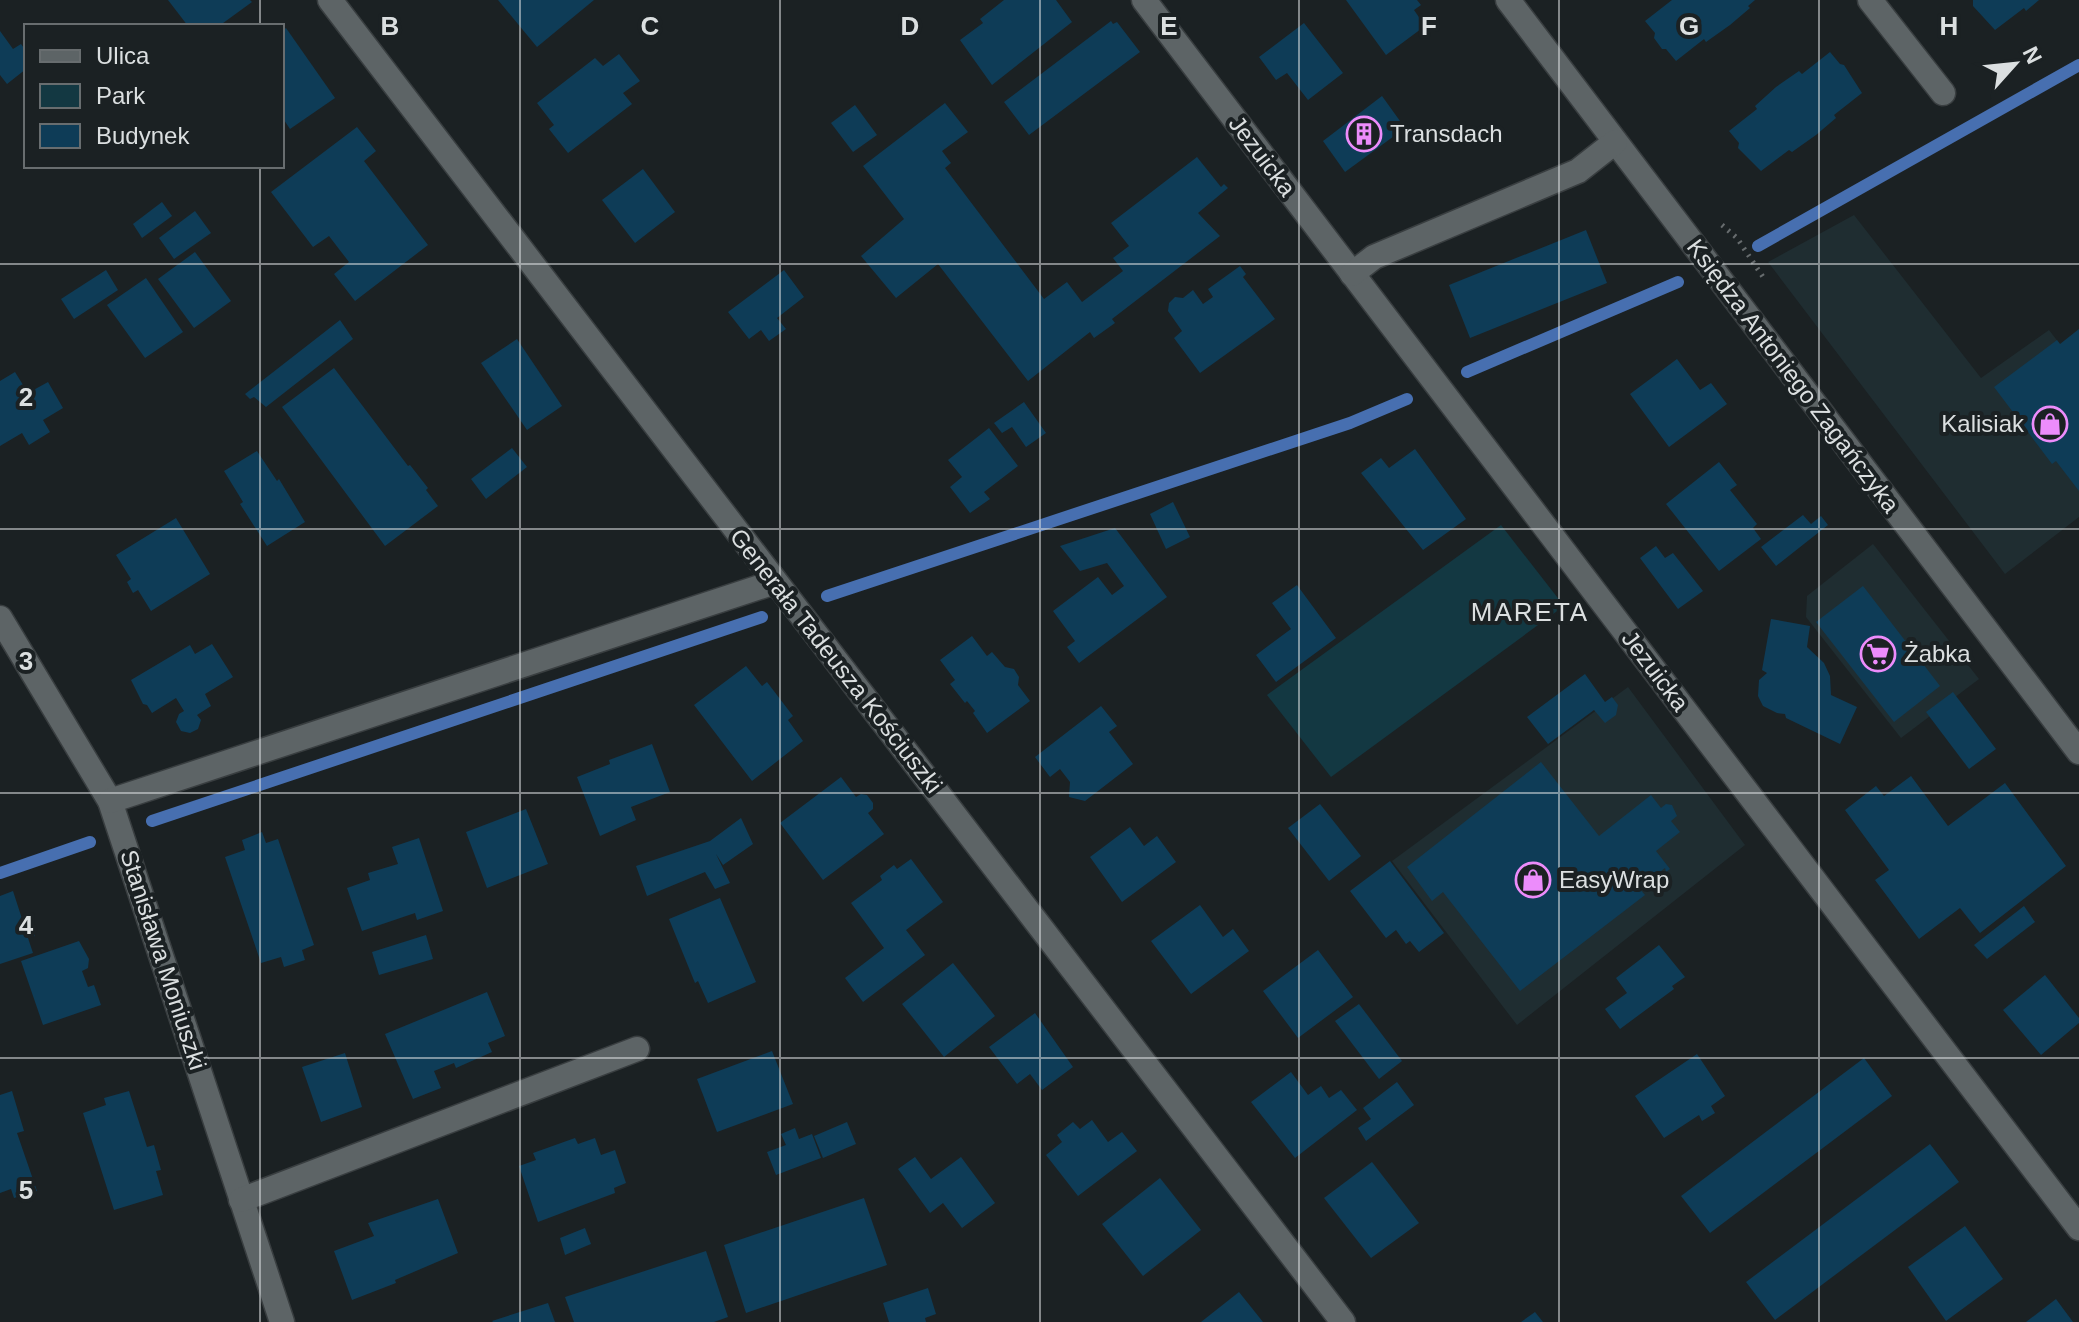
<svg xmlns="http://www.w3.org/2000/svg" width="2079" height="1322" font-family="Arial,sans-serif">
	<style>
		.built { fill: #1f2d31 }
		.green { fill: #133842 }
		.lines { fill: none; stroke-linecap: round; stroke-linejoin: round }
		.stream { stroke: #476fb0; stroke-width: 12 }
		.building { fill: #0e3c57 }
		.minor-casing { stroke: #393e40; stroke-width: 27 }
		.path { stroke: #676c6e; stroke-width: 5; stroke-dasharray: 2 6; stroke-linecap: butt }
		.minor { stroke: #5d6466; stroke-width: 24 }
		.grid { fill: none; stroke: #dbdfe0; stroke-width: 2; stroke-opacity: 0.55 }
		.labels { text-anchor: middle; stroke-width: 8; stroke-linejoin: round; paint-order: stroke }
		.poi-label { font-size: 24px; fill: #dbdfe0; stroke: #1b2123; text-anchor: start }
		.street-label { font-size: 24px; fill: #dbdfe0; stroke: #1b2123 }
		.neighbourhood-label { font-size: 26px; letter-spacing: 2px; fill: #dbdfe0; stroke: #1b2123 }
		.grid-label { font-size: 26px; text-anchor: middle; font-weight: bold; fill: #dbdfe0; stroke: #1b2123; stroke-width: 8; stroke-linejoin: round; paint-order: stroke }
	</style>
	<rect width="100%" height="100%" fill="#1b2123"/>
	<!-- built -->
	<g class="built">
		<path d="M1854,215L1981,378L2049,330L2079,369V517L2005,574L1768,262Z"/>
		<path d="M1873,544L1979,679L1901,738L1806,617L1807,596Z"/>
		<path d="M1628,687L1745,845L1517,1025L1392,861Z"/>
	</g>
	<!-- green -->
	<path class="green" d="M1501,525L1564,606L1331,777L1267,695Z"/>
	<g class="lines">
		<!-- stream -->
		<g class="stream">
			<path d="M1758,246L2079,65"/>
			<path d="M1467,372L1678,282"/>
			<path d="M827,596L1350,423L1407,399"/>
			<path d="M152,821L762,617"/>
			<path d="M0,873L90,842"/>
		</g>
	</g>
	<!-- building -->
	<g class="building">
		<path d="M168,0H250L252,2L219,26H188Z"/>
		<path d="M498,0H594L537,47Z"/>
		<path d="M1004,0H1056L1072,22L992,85L960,40L983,23L980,19Z"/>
		<path d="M1346,0H1417L1421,5L1414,10L1425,26L1386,55Z"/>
		<path d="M1672,0H1755L1748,6L1750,8L1730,25L1706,42L1704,39L1676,61L1666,49H1662L1654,38L1655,33L1645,21Z"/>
		<path d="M1973,0H2039L2026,11L2024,8L1995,30L1973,6Z"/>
		<path d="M1111,21L1113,24L1117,22L1140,52L1029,135L1004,102Z"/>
		<path d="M1304,23L1343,73L1308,100L1287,73L1276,80L1259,57Z"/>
		<path d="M286,28L335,98L290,129L282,117V31Z"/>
		<path d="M0,31L13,49L21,44L26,51V69L7,84L0,75Z"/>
		<path d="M1830,52L1840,64L1844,65L1862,93L1834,115L1836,118L1816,135L1792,152L1789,150L1761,171L1738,148L1739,143L1729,131L1757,109L1755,106L1776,87L1799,71L1802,74Z"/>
		<path d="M619,54L640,81L623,93L632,104L568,153L549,129L554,125L537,103L595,58L603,66Z"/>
		<path d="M1382,96L1405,128L1345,172L1323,141Z"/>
		<path d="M945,103L968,132L942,151L951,163L945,168L1044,299L1067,282L1082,302L1123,271L1113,258L1129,246L1111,223L1197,157L1221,187L1224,184L1228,188L1198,213L1220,236L1112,319L1115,323L1094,338L1090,332L1028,381L938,264L896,298L861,256L904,219L863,166Z"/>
		<path d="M855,105L877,135L853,152L831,123Z"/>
		<path d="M357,127L376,151L364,161L428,245L355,301L334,274L349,262L329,236L313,247L271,192Z"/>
		<path d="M643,169L675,212L635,243L602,200Z"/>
		<path d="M162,202L172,216L142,238L133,224Z"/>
		<path d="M195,211L211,233L174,259L159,238Z"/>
		<path d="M1586,230L1607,283L1470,338L1449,285Z"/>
		<path d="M195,252L231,301L194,328L158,279Z"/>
		<path d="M1240,266L1246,274L1243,277L1275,319L1200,373L1174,338L1182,331L1168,311L1169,303L1175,297L1183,298L1193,290L1203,304L1213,297L1208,289Z"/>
		<path d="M106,270L118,290L74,319L61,299Z"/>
		<path d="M784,270L804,297L777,318L786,329L769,341L761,330L749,339L728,312Z"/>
		<path d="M146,278L183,332L145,358L107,305Z"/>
		<path d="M340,320L353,339L266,407L254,397L250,399L245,394Z"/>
		<path d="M2079,329V491L2056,461L2052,464L1994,387L2057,340L2060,344Z"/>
		<path d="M517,339L562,406L527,430L481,363Z"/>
		<path d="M1677,359L1700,390L1711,383L1727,404L1669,447L1630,394Z"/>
		<path d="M334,368L408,466L410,465L428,488L426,490L438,506L385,546L282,407Z"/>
		<path d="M15,372L28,393L48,382L63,408L43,420L50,432L29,445L22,433L0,446V381Z"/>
		<path d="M1024,402L1046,433L1026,447L1012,427L1002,433L994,423Z"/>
		<path d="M989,428L1018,466L984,492L990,499L970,513L950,487L962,477L948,460Z"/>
		<path d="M512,448L527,467L486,499L471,479Z"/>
		<path d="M1415,449L1466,519L1423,550L1361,473L1381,458L1389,468Z"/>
		<path d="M257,451L277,481L279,479L305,522L267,546L240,504L243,502L224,471Z"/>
		<path d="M1719,462L1737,485L1730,490L1757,524L1753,528L1761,539L1719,571L1666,504Z"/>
		<path d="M1173,502L1190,537L1166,549L1150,514Z"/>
		<path d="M1803,515L1811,524L1821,516L1828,525L1776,566L1761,547Z"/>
		<path d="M176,518L210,574L151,611L138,590L133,593L127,582L131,579L116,555Z"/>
		<path d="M1115,528L1167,597L1079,663L1067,647L1075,641L1053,611L1098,577L1112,595L1124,586L1107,563L1080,571L1060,546Z"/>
		<path d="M1656,546L1665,558L1673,553L1703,591L1678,609L1640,558Z"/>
		<path d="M1297,585L1336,638L1276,682L1256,655L1291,629L1272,603Z"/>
		<path d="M1863,586L1940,686L1894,722L1816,622Z"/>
		<path d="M1771,619L1810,626L1807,647L1824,663L1830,676L1831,695L1857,707L1840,744L1786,718L1785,714L1777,713L1763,706L1758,696L1759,680L1767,673L1762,670Z"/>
		<path d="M972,636L987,656L992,652L1005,667L1014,669L1019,677L1018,685L1030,701L987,733L973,713L975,711L967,701L965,703L950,684L955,680L940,660Z"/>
		<path d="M212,644L233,677L205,694L211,706L197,715L201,720L198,729L190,733L181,731L176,722L179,714L184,711L176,698L152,713L147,705L143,704L131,680L190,645L195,654Z"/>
		<path d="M746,666L762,686L767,682L793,716L788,720L803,741L752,781L694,705Z"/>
		<path d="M1585,674L1605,702L1612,697L1618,705L1616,715L1605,723L1594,710L1548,744L1527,717Z"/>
		<path d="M1953,692L1996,749L1969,769L1926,712Z"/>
		<path d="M1101,706L1117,726L1109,732L1133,764L1085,801L1069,797L1070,782L1060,769L1050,777L1035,757Z"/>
		<path d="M652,744L670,792L631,807L636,820L600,836L577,777L610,764L609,760Z"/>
		<path d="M1541,762L1599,836L1651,795L1661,808L1666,804L1672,805L1677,816L1671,821L1680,832L1656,851L1670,869L1666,872L1665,868L1639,888L1645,895L1520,991L1443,892L1432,901L1407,867Z"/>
		<path d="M1911,776L1948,826L2005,783L2066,866L1980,933L1960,908L1919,939L1875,880L1889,870L1845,810L1876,786L1884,796Z"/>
		<path d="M841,777L856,797L861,794L867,795L873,803V809L868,813L884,834L823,880L780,823Z"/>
		<path d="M1320,804L1361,856L1329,881L1288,828Z"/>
		<path d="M526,809L548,864L487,888L466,832Z"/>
		<path d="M741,818L753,844L723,865L716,854L730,883L715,889L705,872L647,896L636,866L710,841Z"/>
		<path d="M1130,827L1144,846L1157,836L1176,862L1122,902L1090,857Z"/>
		<path d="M262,832L266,843L278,839L314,945L302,950L305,960L284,967L281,957L261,963L225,857L245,850L242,840Z"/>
		<path d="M419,838L443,911L417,920L415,913L362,931L347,888L370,880L368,873L398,864L392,847Z"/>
		<path d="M911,859L943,902L906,930L925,955L863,1002L845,978L884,948L851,903L882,880L880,876L894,865L897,869Z"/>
		<path d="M1390,861L1444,933L1419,952L1410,941L1406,944L1396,930L1386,938L1350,891Z"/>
		<path d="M13,891L25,928L31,926L35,936L28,938L33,953L0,964V896Z"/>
		<path d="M720,898L756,982L708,1003L698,981L695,983L669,919Z"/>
		<path d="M1200,905L1223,937L1233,929L1249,951L1191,994L1151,941Z"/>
		<path d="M2024,906L2035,922L1987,959L1974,945Z"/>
		<path d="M426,935L433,959L379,975L372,952Z"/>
		<path d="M79,941L89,959L88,968L82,971L88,987L94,985L101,1005L43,1025L21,961Z"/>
		<path d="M1659,945L1685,977L1672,986L1674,989L1620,1029L1605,1009L1627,993L1616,978Z"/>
		<path d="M1318,950L1353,997L1298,1038L1263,991Z"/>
		<path d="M953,963L995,1016L944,1057L902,1004Z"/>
		<path d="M2045,975L2079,1018V1023L2041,1055L2003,1010Z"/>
		<path d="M487,992L505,1036L488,1043L492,1052L456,1068L454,1063L434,1071L441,1088L413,1099L385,1034Z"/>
		<path d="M1359,1004L1402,1061L1379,1079L1335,1021Z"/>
		<path d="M1035,1013L1073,1067L1042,1090L1030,1074L1017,1084L989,1047Z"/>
		<path d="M772,1051L793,1104L717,1132L697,1079Z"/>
		<path d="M345,1053L362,1107L321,1122L302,1067Z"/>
		<path d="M1697,1054L1725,1096L1711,1106L1715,1113L1702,1121L1699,1115L1664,1138L1635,1096Z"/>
		<path d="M1864,1058L1892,1096L1710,1233L1681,1196Z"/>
		<path d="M1291,1072L1308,1095L1321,1086L1329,1098L1341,1090L1357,1110L1295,1158L1251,1102Z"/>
		<path d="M1397,1082L1414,1105L1366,1141L1358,1128L1371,1119L1363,1108Z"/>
		<path d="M12,1091L24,1131L17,1133L37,1191L14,1198L11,1189L0,1193V1095Z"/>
		<path d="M129,1091L147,1147L154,1145L161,1170L156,1171L163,1195L114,1210L83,1113L106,1105L104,1098Z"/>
		<path d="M1092,1120L1108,1142L1122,1132L1137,1151L1078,1196L1046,1155L1062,1142L1057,1135L1073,1122L1080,1129Z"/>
		<path d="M847,1122L856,1144L823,1158L814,1136Z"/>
		<path d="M795,1128L799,1139L812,1134L821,1158L776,1175L767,1152L786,1145L781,1134Z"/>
		<path d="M575,1138L578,1144L595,1138L601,1155L615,1150L626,1183L614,1188L615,1193L538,1222L519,1166L536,1160L533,1153Z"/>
		<path d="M1930,1144L1959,1182L1775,1320L1746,1282Z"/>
		<path d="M915,1157L931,1179L961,1157L995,1203L962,1228L943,1203L930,1213L898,1169Z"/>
		<path d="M1372,1162L1419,1223L1371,1258L1324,1198Z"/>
		<path d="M1160,1178L1201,1230L1143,1276L1102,1224Z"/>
		<path d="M864,1198L887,1265L746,1313L724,1245Z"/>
		<path d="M438,1199L458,1253L395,1280L396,1283L352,1300L334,1251L374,1236L368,1223Z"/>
		<path d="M1965,1226L2003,1279L1946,1321L1908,1267Z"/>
		<path d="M585,1228L591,1244L565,1255L560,1238Z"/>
		<path d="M706,1251L728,1317L714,1322H574L565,1297Z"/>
		<path d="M928,1288L936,1314L925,1318L926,1322H889L883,1303Z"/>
		<path d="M1239,1292L1263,1322H1201Z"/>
		<path d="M2056,1299L2073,1322H2026Z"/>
		<path d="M548,1303L555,1322H493L492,1321Z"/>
		<path d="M1535,1312L1543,1322H1521Z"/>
	</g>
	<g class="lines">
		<!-- minor casing -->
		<g class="minor-casing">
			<g id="minor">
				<path d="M330,0L1343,1322"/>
				<path d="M1144,0L2079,1228"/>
				<path d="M1508,0L2079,752"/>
				<path d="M1870,0L1943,93"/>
				<path d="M1352,274L1374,257L1578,171L1615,142"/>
				<path d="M0,618L110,801L282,1322"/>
				<path d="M110,801L775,582"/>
				<path d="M241,1200L637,1049"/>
			</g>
		</g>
		<!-- path -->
		<path class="path" d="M1722,225L1737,238L1765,280"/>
		<!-- minor -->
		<use href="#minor" class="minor"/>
	</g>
	<!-- grid -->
	<path class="grid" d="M260,0V26M520,0V1322M780,0V1322M1040,0V1322M1299,0V1322M1559,0V1322M1819,0V1322M260,166V1322M0,264H2079M0,529H2079M0,793H2079M0,1058H2079"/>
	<!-- icons -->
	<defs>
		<g id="building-ring" transform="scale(1.8)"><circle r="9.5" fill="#1b2123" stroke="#ec8cfb" stroke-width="1.5"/><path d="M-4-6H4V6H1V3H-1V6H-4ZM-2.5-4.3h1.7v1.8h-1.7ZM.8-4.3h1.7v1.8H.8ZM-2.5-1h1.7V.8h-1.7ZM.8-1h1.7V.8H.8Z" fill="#ec8cfb"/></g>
		<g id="shop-ring" transform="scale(1.8)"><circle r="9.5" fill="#1b2123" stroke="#ec8cfb" stroke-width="1.5"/><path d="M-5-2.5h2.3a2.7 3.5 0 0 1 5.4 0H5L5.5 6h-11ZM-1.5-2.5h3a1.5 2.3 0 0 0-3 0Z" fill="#ec8cfb"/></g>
		<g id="supermarket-ring" transform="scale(1.8)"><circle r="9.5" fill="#1b2123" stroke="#ec8cfb" stroke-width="1.5"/><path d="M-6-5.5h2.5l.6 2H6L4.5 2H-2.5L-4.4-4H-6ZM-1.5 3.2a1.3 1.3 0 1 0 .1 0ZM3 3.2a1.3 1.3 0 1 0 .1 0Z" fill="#ec8cfb"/></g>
	</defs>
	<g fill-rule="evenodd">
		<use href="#building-ring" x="1364" y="134"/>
		<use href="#shop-ring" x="2050" y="424"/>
		<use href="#supermarket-ring" x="1878" y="654"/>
		<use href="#shop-ring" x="1533" y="880"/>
	</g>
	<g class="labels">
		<!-- poi labels -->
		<g class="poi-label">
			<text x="1390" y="142">Transdach</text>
			<text x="2024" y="432" text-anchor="end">Kalisiak</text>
			<text x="1904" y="662">Żabka</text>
			<text x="1559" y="888">EasyWrap</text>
		</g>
		<!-- street labels -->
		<g class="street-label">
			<text transform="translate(1262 156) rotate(53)" y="8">Jezuicka</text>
			<text transform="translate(1793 376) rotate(53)" y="8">Księdza Antoniego Zagańczyka</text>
			<text transform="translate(836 661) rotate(52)" y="8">Generała Tadeusza Kościuszki</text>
			<text transform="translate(1655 671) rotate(53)" y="8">Jezuicka</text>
			<text transform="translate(163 960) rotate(72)" y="8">Stanisława Moniuszki</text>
		</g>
		<!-- neighbourhood labels -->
		<g class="neighbourhood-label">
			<text x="1530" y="621">MARETA</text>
		</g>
	</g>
	<g class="grid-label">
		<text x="390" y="35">B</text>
		<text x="650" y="35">C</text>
		<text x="910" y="35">D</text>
		<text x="1169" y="35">E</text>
		<text x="1429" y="35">F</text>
		<text x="1689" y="35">G</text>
		<text x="1949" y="35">H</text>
		<text x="26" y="406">2</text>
		<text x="26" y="670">3</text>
		<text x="26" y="934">4</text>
		<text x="26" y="1199">5</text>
	</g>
	<!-- legend -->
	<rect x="24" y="24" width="260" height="144" fill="#1b2123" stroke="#686d6f" stroke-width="2"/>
	<rect x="40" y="50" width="40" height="12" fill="#5d6466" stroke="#686d6f" stroke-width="2"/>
	<text x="96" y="64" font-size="24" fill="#dbdfe0">Ulica</text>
	<rect x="40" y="84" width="40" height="24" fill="#133842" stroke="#686d6f" stroke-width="2"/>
	<text x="96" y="104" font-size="24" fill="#dbdfe0">Park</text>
	<rect x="40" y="124" width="40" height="24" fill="#0e3c57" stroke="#686d6f" stroke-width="2"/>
	<text x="96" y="144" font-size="24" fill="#dbdfe0">Budynek</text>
	<!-- north arrow -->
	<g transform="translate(2015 64) rotate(63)" stroke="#1b2123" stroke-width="6" paint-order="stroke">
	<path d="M0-6L14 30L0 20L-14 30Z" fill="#dbdfe0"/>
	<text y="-12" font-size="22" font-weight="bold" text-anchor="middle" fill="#dbdfe0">N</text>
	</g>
</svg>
